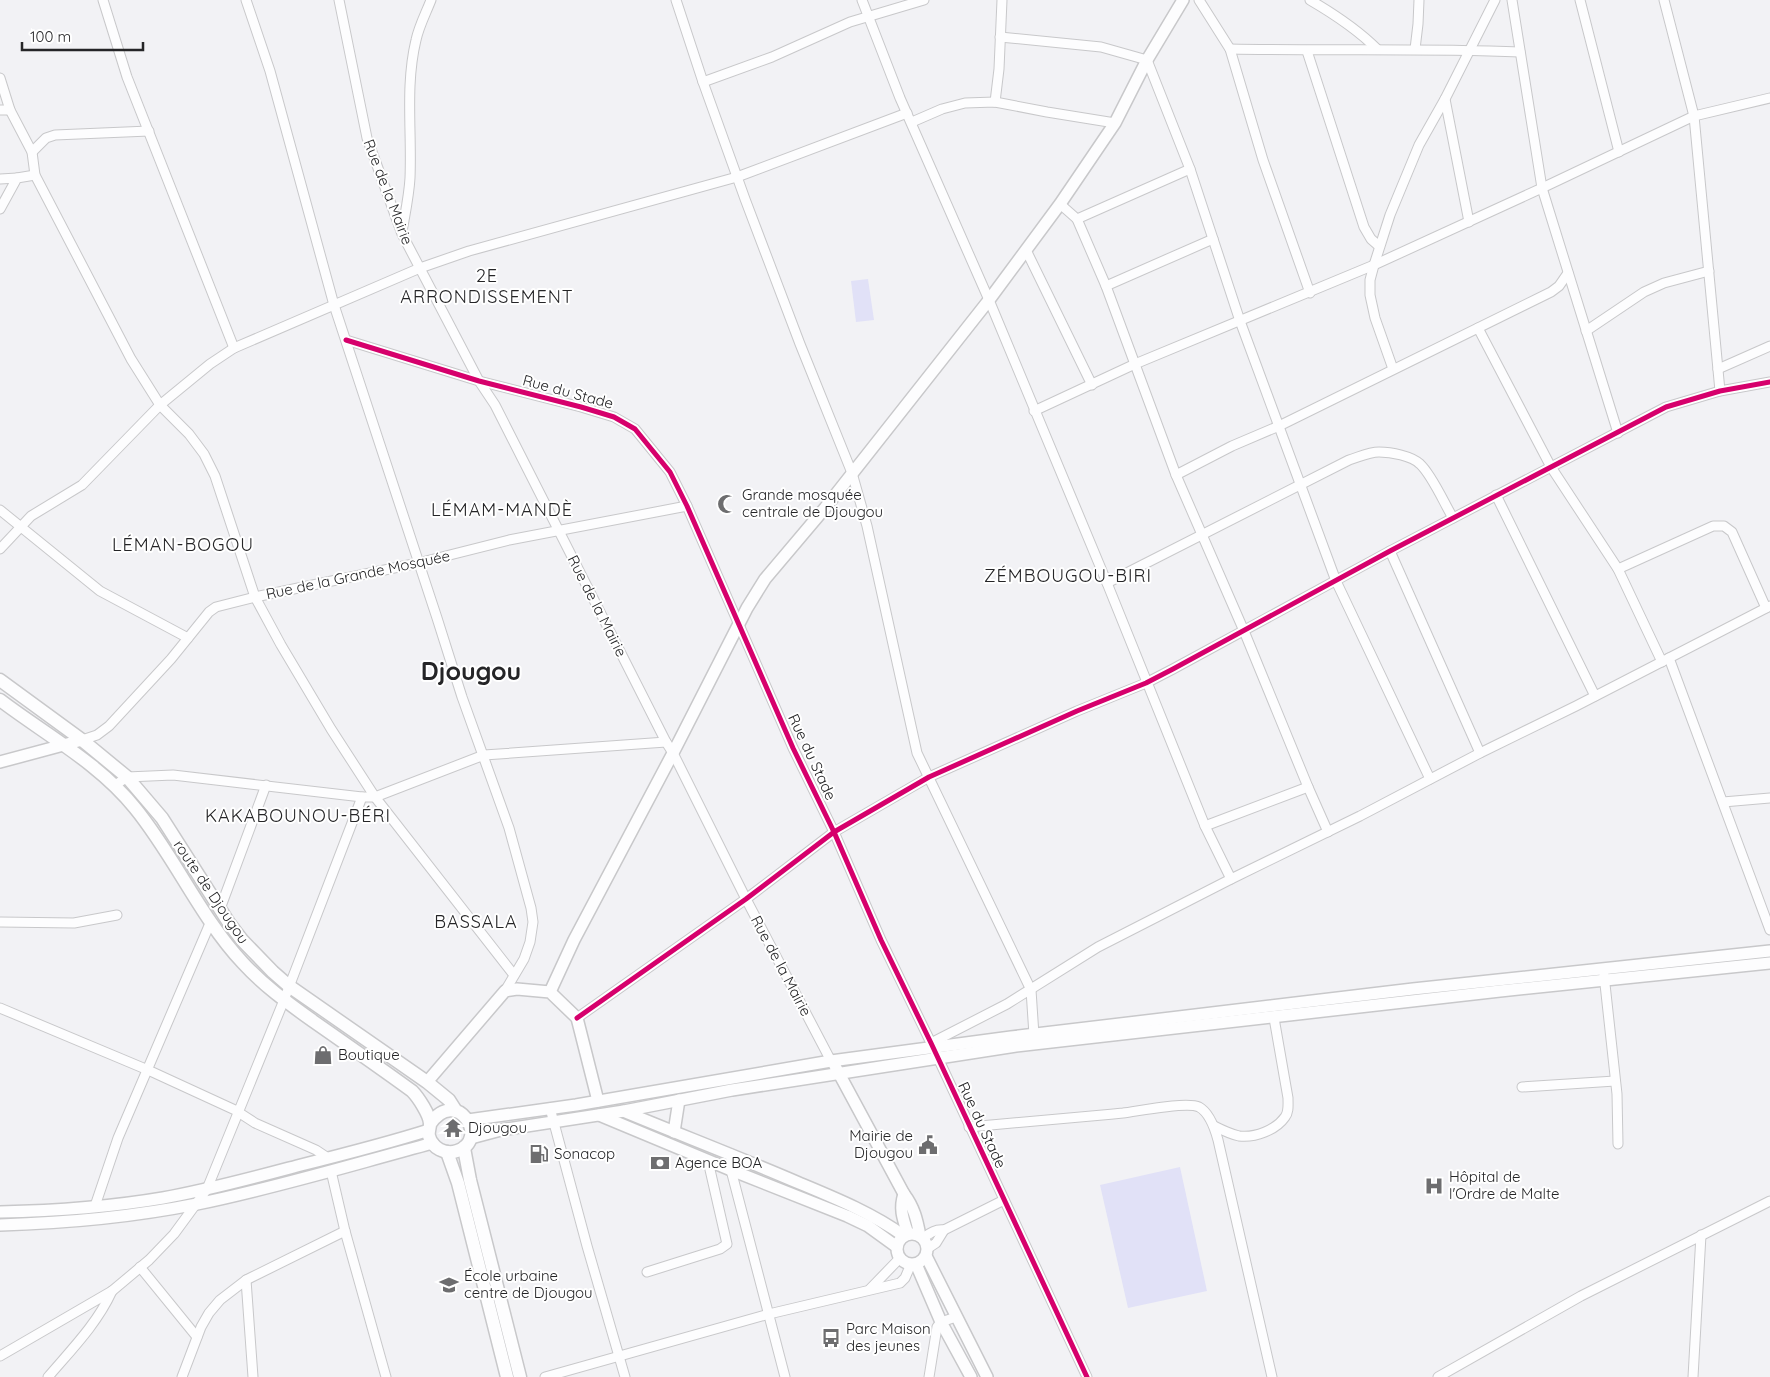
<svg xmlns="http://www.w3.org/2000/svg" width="1770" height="1377" font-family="Quicksand,sans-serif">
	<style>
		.green { fill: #e1e1f7 }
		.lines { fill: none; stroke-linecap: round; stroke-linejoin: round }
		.minor-casing { stroke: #c8c8ca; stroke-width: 11 }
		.major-casing { stroke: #c8c8ca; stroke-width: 14 }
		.highway-casing { stroke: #c8c8ca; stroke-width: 15 }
		.minor { stroke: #fdfdfe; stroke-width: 9 }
		.major { stroke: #fdfdfe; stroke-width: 11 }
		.highway { stroke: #fdfdfe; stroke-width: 12 }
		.cycleway-casing { stroke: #fff; stroke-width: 8 }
		.cycleway { stroke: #d6006c; stroke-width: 5 }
		.labels { text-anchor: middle; stroke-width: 4; stroke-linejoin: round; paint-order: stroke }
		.street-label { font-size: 15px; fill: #252527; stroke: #fff }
		.poi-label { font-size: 15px; fill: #252527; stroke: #fff; text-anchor: start }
		.quarter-label { font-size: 18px; letter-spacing: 1px; fill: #252527; stroke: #fff }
		.town-label { font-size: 25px; font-weight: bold; fill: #252527; stroke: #fff }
	</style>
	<rect width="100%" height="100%" fill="#f2f2f5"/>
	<!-- green -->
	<g class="green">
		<path d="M868,279L874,320L856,322L851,281Z"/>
		<path d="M1180,1167L1207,1291L1128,1308L1100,1185Z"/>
	</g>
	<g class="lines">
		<!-- minor casing -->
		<g class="minor-casing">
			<g id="minor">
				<path d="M103,0L127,77L234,348"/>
				<path d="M246,0L270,71L334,305L437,618L462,697L509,828L531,908L533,922L530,942L524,959L505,991"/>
				<path d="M339,0L367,138L402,234L479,381L495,405L666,742L673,753L746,899L831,1061"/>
				<path d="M676,0L703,82L745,199L800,344L852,473L867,526L917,753L1031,990L1034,1035L1032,1039"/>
				<path d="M862,0L900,98L989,300L1107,583L1205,826L1231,879"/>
				<path d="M1199,0L1230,49L1263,160L1310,293"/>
				<path d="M1310,0C1334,14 1357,29 1377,49"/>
				<path d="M1512,0L1542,188L1618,433"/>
				<path d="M1580,0L1619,152"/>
				<path d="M1664,0L1694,116L1720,391"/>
				<path d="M1000,37L1101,47L1147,60L1190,169L1240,321L1336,581L1430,779"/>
				<path d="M1230,49C1327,51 1423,48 1520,52"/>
				<path d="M1415,49L1418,24L1419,0"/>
				<path d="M1307,51L1364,227L1371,239L1379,246"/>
				<path d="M0,78L10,110L32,152L35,175L131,359L160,405L189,434L204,454L215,476L255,597L281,645L331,729L375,797L514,975"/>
				<path d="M703,82L772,57L850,22L924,0"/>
				<path d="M1445,99L1469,222"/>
				<path d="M995,102L999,69L1002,0"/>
				<path d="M0,110H10"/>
				<path d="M912,122L942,109L965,103L995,102L1047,112L1115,123"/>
				<path d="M32,152L46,138L55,135L149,131"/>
				<path d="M0,179L17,178"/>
				<path d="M1060,204L1077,219L1106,286L1176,475L1244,631L1308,787L1328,832"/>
				<path d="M0,209L17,178L35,175"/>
				<path d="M1077,219L1190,169"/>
				<path d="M402,232C405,214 409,196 410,178C412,131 405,86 416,40C419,26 426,13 431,0"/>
				<path d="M1026,250L1092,385"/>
				<path d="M1106,286L1213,239"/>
				<path d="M1478,328L1551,467L1618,569L1662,662"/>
				<path d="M1586,331L1644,292L1664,283L1709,271"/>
				<path d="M346,340L479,381L581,407L614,417L635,429L670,472L687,506L793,748L834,832L881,940L931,1043L1087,1377"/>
				<path d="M1393,369L1375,318L1370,295V280L1374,265L1390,215L1419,145L1445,99L1495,0"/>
				<path d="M1718,369L1770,346"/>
				<path d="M1034,411L1135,364L1374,265L1542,188L1694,116L1770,98"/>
				<path d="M1176,475L1232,446L1279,426L1551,292L1559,286L1568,273"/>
				<path d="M1496,495L1595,696"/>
				<path d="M0,510L100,591L188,638"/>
				<path d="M0,549L31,516L82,485L160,405L210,364L234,348L420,268L469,251L737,177L907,113"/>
				<path d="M1390,551L1480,753"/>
				<path d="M1618,569L1713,526H1724L1732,532L1766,608"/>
				<path d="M1107,583L1349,460C1359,457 1369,452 1379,452C1391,452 1412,456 1420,464C1432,475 1444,503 1453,518"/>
				<path d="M1669,658L1770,930"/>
				<path d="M82,740L97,735L109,726L171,659L209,612L216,607L255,597L418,563L509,540L687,506"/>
				<path d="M114,786L127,777L173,775L362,797H375L484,755L666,742"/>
				<path d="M1723,802L1770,798"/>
				<path d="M1205,826L1308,787"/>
				<path d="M220,909L266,785"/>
				<path d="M0,922L74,923L117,915"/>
				<path d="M1604,975L1617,1094L1618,1144"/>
				<path d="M0,1008L148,1070L235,1110L255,1123L316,1150L328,1158"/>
				<path d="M577,1018L746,899L834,832L929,777L1077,711L1146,683L1173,669L1390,551L1666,407L1720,391L1770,382"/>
				<path d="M931,1043L1007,1004L1098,947L1231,879L1360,816L1480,753L1576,706L1770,606"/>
				<path d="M1522,1087L1615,1081"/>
				<path d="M550,1108L587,1246L625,1377"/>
				<path d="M1214,1126C1222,1130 1230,1134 1239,1136C1255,1138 1276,1130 1285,1117C1289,1112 1288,1105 1288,1098L1274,1018"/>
				<path d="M969,1127C1021,1122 1072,1118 1123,1113C1139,1111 1187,1101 1199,1107C1210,1113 1215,1129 1218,1140L1272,1377"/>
				<path d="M731,1154V1170L785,1377"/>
				<path d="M331,1171L345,1231L386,1377"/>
				<path d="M95,1206L118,1138L211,921"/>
				<path d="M923,1238C930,1233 935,1229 944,1230L1004,1200"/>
				<path d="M927,1249L936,1243L944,1230"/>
				<path d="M140,1267L197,1337"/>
				<path d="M647,1272L720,1249L727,1244L708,1161"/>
				<path d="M246,1280L253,1377"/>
				<path d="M870,1289L900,1258"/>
				<path d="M0,1356L112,1291L149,1260L174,1234L207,1189L284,1000L362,797"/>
				<path d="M48,1377C71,1350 97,1324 112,1291"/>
				<path d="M182,1377L201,1327L209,1313L220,1300L246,1280L345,1231"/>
				<path d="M545,1377L769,1314L900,1283L905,1278L911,1264"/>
				<path d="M929,1377L937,1327L941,1322L956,1317"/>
				<path d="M1438,1377L1581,1296L1770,1201"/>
				<path d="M1693,1377L1701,1235"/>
			</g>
		</g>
		<!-- major casing -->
		<g class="major-casing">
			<g id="major">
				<path d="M0,762L82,740"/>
				<path d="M550,992L574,940L673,753L747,608L765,579L825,508L989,300L1060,204L1115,123L1147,60L1183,0"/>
				<path d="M835,1066L904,1194C914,1207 917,1220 920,1236"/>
				<path d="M427,1082L505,991L517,989L550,992L577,1018L598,1101"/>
				<path d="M623,1111C681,1135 741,1158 799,1183C835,1198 872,1213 904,1236"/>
				<path d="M599,1115L731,1170L847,1216L868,1226L897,1247"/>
				<path d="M468,1120L576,1105L831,1061L1011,1037L1413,989L1770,951"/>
				<path d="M674,1132L679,1100"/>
				<path d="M471,1138L501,1130L624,1111L732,1090L1016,1046L1500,991L1770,963"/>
				<path d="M904,1194C899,1209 903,1219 908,1234"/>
				<path d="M0,1212C54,1211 110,1207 163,1198C208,1190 252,1178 297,1166C341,1155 385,1144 429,1130"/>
				<path d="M0,1225C66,1223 132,1217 197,1204C276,1188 354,1164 433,1143"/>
				<circle cx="912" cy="1249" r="15"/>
				<path d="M926,1256L987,1377"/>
				<path d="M916,1264L941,1322L971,1377"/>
			</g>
		</g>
		<!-- highway casing -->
		<g class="highway-casing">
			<g id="highway">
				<path d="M0,680L82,740L127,777L162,818L229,923L242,940L273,972L289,986L427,1082L449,1100L456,1111"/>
				<path d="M0,700C46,735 99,763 135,808C175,857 200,917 243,963C264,986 288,1003 313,1021C346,1044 379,1067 412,1091C418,1097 430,1115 430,1124C430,1128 428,1132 429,1136C432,1148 445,1155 457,1151C491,1140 457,1085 430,1124"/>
				<path d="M464,1148L470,1180L520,1377"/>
				<path d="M447,1152L458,1183L507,1377"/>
			</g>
		</g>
		<!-- minor -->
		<use href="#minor" class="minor"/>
		<!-- major -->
		<use href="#major" class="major"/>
		<!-- highway -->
		<use href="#highway" class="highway"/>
		<!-- cycleway casing -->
		<g class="cycleway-casing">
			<g id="cycleway">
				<path d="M346,340L479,381L581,407L614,417L635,429L670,472L687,506L793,748L834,832L881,940L931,1043L1087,1377"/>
				<path d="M577,1018L746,899L834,832L929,777L1077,711L1146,683L1173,669L1390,551L1666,407L1720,391L1770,382"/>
			</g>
		</g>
		<!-- cycleway -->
		<use href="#cycleway" class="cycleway"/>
	</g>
	<!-- icons -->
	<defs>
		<g id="mosque-bare" transform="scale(1.5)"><path d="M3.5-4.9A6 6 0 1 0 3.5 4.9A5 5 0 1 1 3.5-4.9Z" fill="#6d6d6f" stroke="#fff" stroke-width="2.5" paint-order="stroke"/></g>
		<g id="shop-bare" transform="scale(1.5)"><path d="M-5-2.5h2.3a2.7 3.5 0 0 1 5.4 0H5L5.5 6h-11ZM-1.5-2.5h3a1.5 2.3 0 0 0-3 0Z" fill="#6d6d6f" stroke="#fff" stroke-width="2.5" paint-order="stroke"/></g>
		<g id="temple-bare" transform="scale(1.5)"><path d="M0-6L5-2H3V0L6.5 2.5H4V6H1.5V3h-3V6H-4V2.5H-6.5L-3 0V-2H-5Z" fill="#6d6d6f" stroke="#fff" stroke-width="2.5" paint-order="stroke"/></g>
		<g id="civic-bare" transform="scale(1.5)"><path d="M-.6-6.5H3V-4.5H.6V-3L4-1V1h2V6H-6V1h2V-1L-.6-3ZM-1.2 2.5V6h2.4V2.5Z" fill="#6d6d6f" stroke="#fff" stroke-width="2.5" paint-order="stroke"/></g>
		<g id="fuel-bare" transform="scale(1.5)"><path d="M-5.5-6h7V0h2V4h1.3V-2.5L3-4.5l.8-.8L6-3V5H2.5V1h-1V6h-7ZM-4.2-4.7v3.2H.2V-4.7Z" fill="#6d6d6f" stroke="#fff" stroke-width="2.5" paint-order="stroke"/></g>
		<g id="bank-bare" transform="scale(1.5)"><path d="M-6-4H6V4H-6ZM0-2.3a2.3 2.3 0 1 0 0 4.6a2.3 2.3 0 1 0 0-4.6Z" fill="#6d6d6f" stroke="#fff" stroke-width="2.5" paint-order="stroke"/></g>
		<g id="hospital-bare" transform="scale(1.5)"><path d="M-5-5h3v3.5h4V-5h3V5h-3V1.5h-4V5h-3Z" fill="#6d6d6f" stroke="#fff" stroke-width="2.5" paint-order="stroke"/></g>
		<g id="school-bare" transform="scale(1.5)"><path d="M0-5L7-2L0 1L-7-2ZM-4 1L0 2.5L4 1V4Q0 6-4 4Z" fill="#6d6d6f" stroke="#fff" stroke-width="2.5" paint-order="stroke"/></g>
		<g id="bus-bare" transform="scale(1.5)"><path d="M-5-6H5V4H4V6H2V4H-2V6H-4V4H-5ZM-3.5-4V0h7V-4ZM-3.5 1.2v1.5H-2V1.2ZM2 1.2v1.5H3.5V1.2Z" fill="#6d6d6f" stroke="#fff" stroke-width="2.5" paint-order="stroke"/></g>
	</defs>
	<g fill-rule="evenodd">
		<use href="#mosque-bare" x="727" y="504"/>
		<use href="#shop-bare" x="323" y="1055"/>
		<use href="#temple-bare" x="453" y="1128"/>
		<use href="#civic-bare" x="928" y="1145"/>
		<use href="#fuel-bare" x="539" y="1154"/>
		<use href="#bank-bare" x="660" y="1163"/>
		<use href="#hospital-bare" x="1434" y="1186"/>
		<use href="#school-bare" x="449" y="1285"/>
		<use href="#bus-bare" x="831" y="1338"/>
	</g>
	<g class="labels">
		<!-- street labels -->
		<g class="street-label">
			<text transform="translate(388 192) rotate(69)" y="5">Rue de la Mairie</text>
			<text transform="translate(568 392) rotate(15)" y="5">Rue du Stade</text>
			<text transform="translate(358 575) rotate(-12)" y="5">Rue de la Grande Mosquée</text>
			<text transform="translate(597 606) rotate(63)" y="5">Rue de la Mairie</text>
			<text transform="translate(812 757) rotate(65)" y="5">Rue du Stade</text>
			<text transform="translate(211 892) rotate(56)" y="5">route de Djougou</text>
			<text transform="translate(781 966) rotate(62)" y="5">Rue de la Mairie</text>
			<text transform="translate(982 1125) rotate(65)" y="5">Rue du Stade</text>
		</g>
		<!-- poi labels -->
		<g class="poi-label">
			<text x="742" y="500">Grande mosquée<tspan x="742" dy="17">centrale de Djougou</tspan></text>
			<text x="338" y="1060">Boutique</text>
			<text x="468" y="1133">Djougou</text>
			<text x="913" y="1141" text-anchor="end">Mairie de<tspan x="913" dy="17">Djougou</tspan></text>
			<text x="554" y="1159">Sonacop</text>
			<text x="675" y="1168">Agence BOA</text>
			<text x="1449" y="1182">Hôpital de<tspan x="1449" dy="17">l'Ordre de Malte</tspan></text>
			<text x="464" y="1281">École urbaine<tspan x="464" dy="17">centre de Djougou</tspan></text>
			<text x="846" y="1334">Parc Maison<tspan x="846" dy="17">des jeunes</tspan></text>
		</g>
		<!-- quarter labels -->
		<g class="quarter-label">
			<text x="487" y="282">2E<tspan x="487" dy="21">ARRONDISSEMENT</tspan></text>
			<text x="502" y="516">LÉMAM-MANDÈ</text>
			<text x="183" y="551">LÉMAN-BOGOU</text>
			<text x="1068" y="582">ZÉMBOUGOU-BIRI</text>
			<text x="298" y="822">KAKABOUNOU-BÉRI</text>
			<text x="476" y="928">BASSALA</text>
		</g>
		<!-- town labels -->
		<g class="town-label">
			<text x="471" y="680">Djougou</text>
		</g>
	</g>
	<!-- scale -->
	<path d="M22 42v8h121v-8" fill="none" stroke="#252527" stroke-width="2.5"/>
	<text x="30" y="42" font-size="15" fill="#252527" stroke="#ffffff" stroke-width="4" paint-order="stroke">100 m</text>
</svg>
